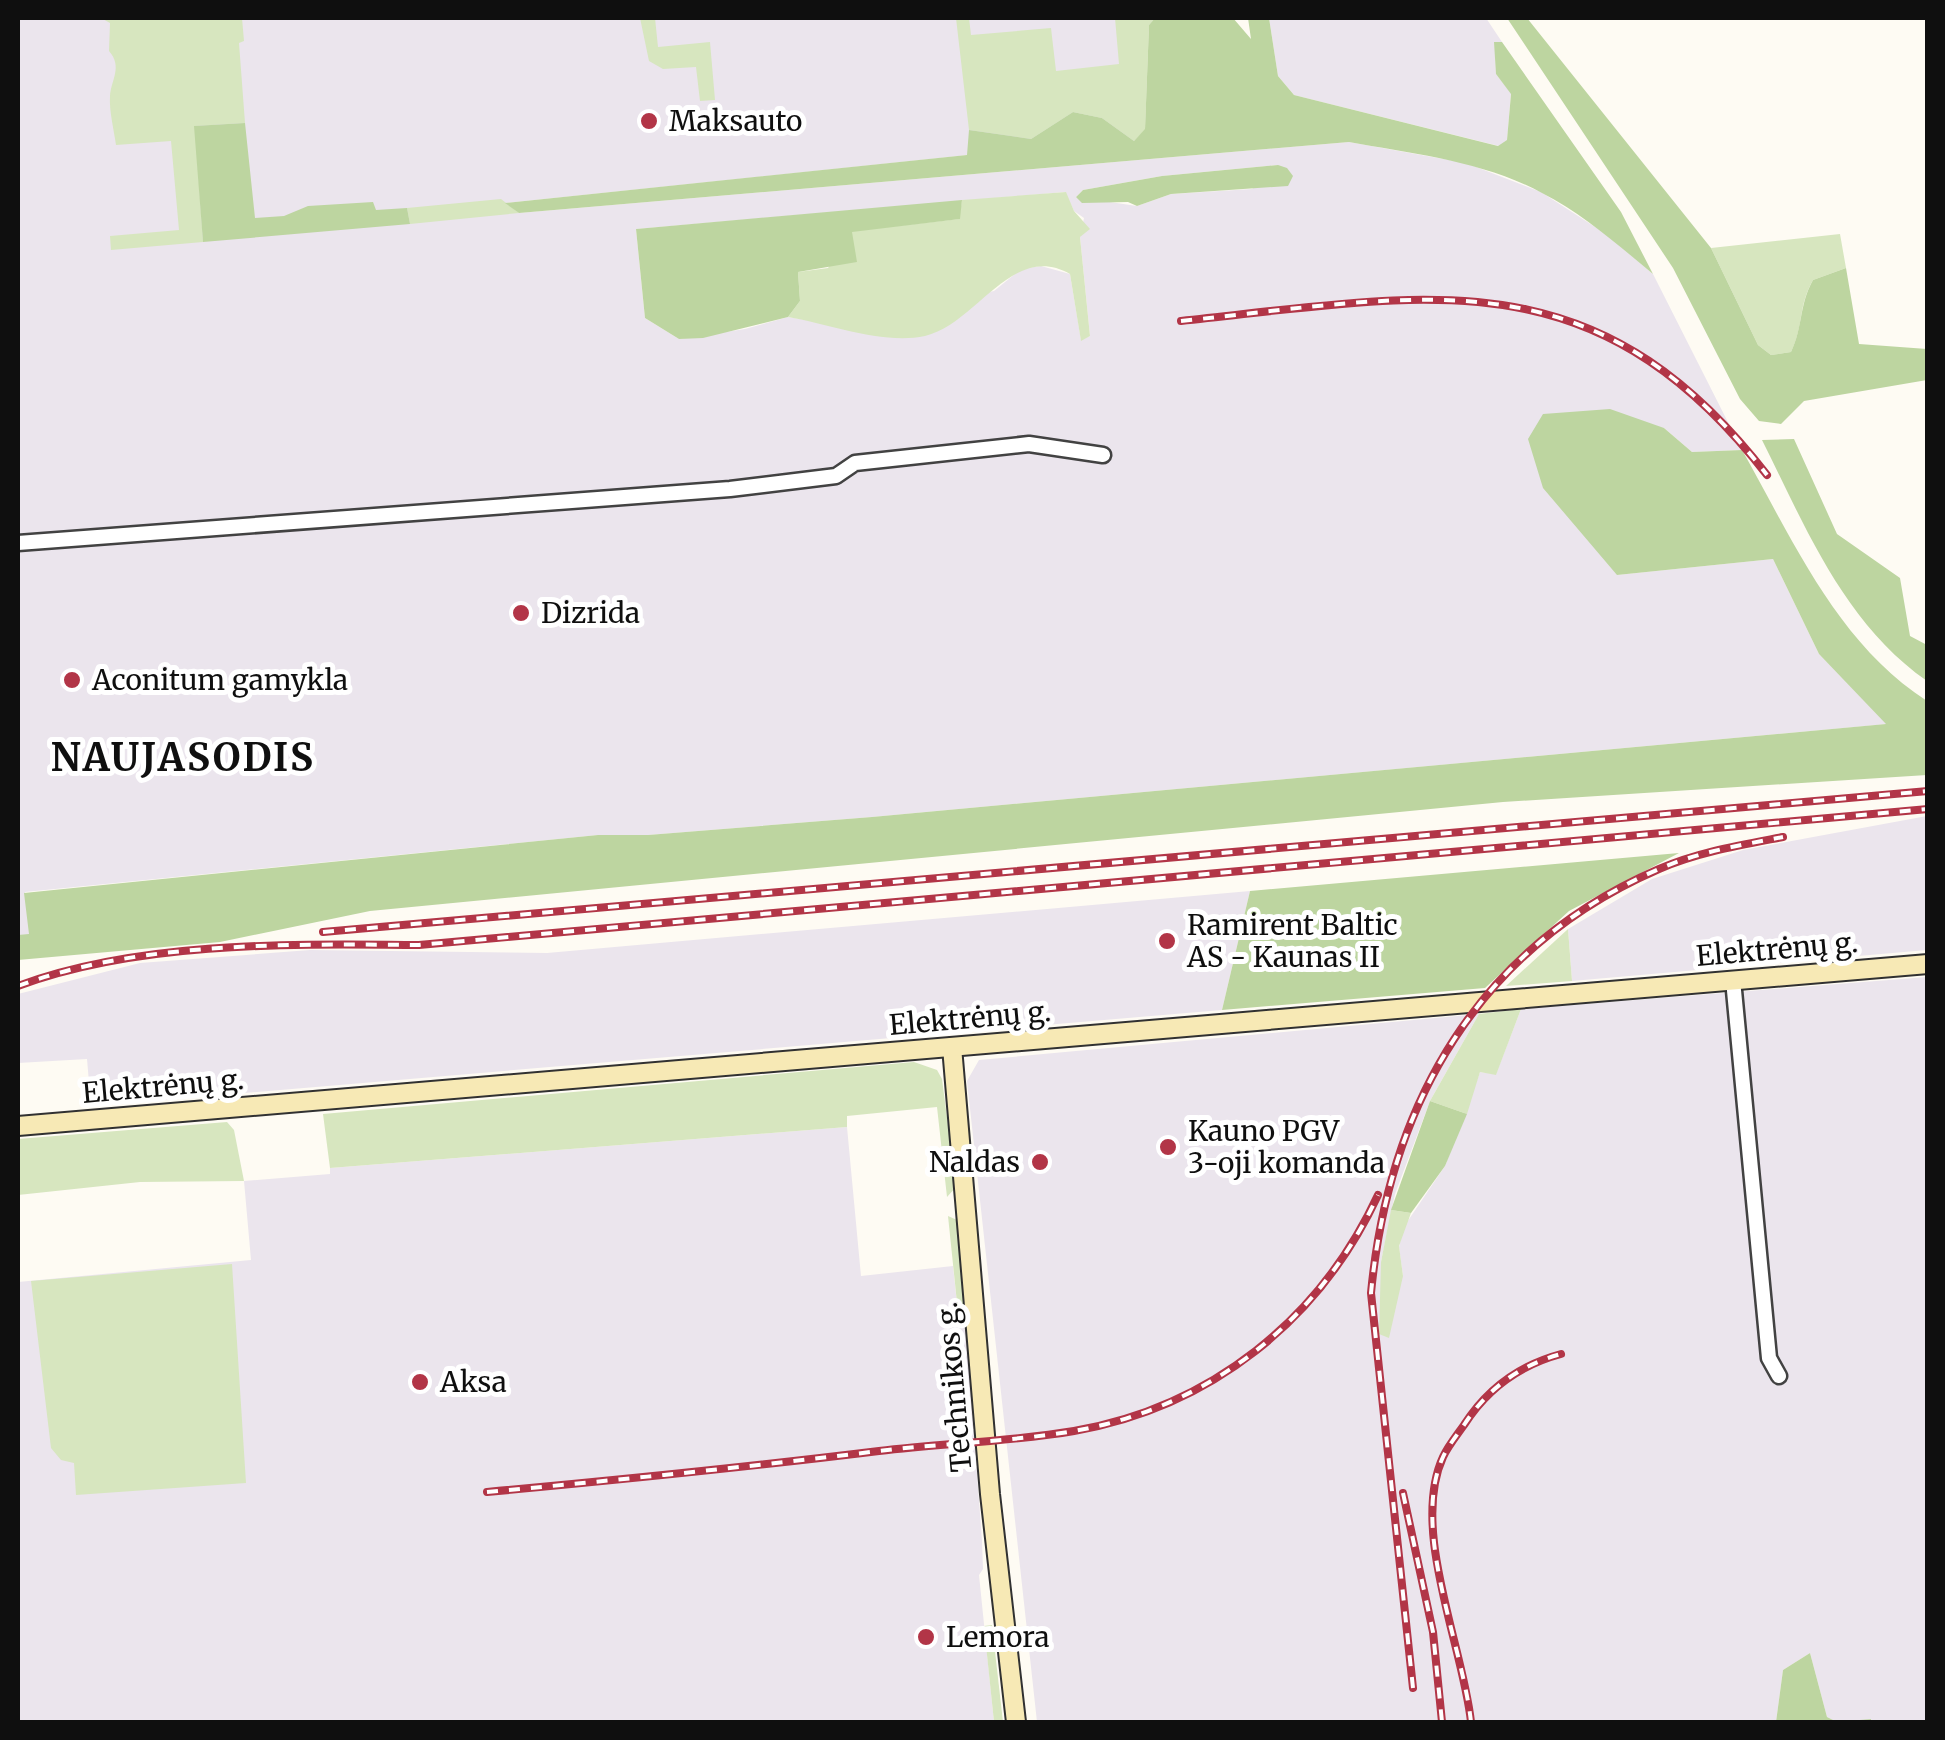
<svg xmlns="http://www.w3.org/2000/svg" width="1945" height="1740" font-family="Merriweather,serif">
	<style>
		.industrial { fill: #ebe5ed; fill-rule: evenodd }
		.green { fill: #d7e6bf }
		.forest { fill: #bdd5a0 }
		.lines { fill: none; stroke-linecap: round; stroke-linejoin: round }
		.street-casing { stroke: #424242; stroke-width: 19 }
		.secondary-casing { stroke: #313131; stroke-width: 22 }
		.street { stroke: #fff; stroke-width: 14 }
		.secondary { stroke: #f7e9b5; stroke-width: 18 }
		.rail-casing { stroke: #b23547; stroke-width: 8 }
		.rail { stroke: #fff; stroke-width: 4; stroke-dasharray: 11; stroke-linecap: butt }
		.poi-dot { fill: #b23547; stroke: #fff; stroke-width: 4 }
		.labels { text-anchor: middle; stroke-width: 10; stroke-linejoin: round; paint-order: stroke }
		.poi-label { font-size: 28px; fill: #0f0f0f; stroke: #fff; text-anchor: start }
		.street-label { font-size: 28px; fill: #0f0f0f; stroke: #fff }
		.district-label { font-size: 38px; font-weight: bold; letter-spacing: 2.5px; fill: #0f0f0f; stroke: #fff }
	</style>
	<rect width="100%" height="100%" fill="#fefbf3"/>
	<!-- industrial -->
	<g class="industrial">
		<path d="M18,18H1155L1149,25L1134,141L1102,118L1073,112L1031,139L968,155L506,203L519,213L1349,142L1466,163L1541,192L1606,234L1653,274L1742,450L1692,452L1664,428L1617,575L1773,559L1819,654L1887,724L872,817L648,835H598L25,892L30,935H18ZM1278,165L1252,189L1171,194L1137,206L1076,197L1083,190L1162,176ZM1065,192L1074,211L1084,218L1080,237L1090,336L1081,340L1070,274L1041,266L1021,269L994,291L831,324L788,317L745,329L679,339L645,318L636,229Z"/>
		<path d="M1269,18H1486L1502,42H1495L1496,74L1511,93L1507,141L1499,146L1294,95L1278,76Z"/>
		<path d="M1927,816V950L1572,981L1568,929L1652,879L1743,850Z"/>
		<path d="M1250,891L1222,1010L91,1106L87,1059L18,1063V994L140,963L310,950L547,953Z"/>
		<path d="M1927,977V1722H1836L1827,1717L1810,1653L1783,1670L1776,1722H1037L967,1081L979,1060L1479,1014L1430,1101L1395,1194L1381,1262L1403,1276L1399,1247L1403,1228L1445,1166L1480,1072L1496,1074L1521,1009Z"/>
		<path d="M847,1127L861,1276L953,1266L959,1322L966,1323L982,1541L983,1569L979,1575L994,1722H18V1282L251,1260L244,1181L330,1174V1168Z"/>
	</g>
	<!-- green -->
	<g class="green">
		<path d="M101,18H242L244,41L239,43L245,123L195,126L203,242L111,250L110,236L179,230L171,141L116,145C114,130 109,111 110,96C111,80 123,67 109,51L110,23Z"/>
		<path d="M640,18H655L658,47L710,42L715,100L700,101L696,67L663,69L649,61Z"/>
		<path d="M956,18H969L971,35L1051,28L1056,71L1119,64L1115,18H1155L1149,25L1145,130L1134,141L1102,118L1073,112L1031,139L969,130Z"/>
		<path d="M1066,192L1074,211L1090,229L1080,237L1090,336L1081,341L1070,274C1012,241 977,324 925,336C883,345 829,324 788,317L800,301L798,272L828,268L852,231L959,219L962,200Z"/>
		<path d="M501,199L519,213L410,224L407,208Z"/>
		<path d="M1840,234L1846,268L1813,280C1798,306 1804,325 1791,352L1771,355L1758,345L1711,248Z"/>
		<path d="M1568,929L1572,981L1506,986Z"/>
		<path d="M1521,1009L1496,1075L1480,1072L1467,1114L1430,1101L1479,1014Z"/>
		<path d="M914,1062L937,1070L942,1079L956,1187L947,1197L937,1107L847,1116V1127L330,1168L323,1114Z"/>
		<path d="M227,1122L234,1130L244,1181L140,1182L18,1195V1139Z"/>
		<path d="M1391,1210L1411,1213L1399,1246L1403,1276L1389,1338L1379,1334L1381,1262Z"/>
		<path d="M948,1216L957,1220L966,1323L959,1322Z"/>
		<path d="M232,1264L246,1483L76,1495L74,1463L61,1460L51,1448L31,1281Z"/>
		<path d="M992,1625L1003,1722H994L984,1626Z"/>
	</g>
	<!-- forest -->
	<g class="forest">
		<path d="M1155,18H1233L1251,39L1248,18H1269L1278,76L1294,95L1498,146L1507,140L1511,94L1496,74L1494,42H1502L1621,212L1653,274C1618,245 1583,214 1542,193C1483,161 1414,154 1349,142L519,213L505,203L967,155L969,130L1031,139L1073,112L1102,118L1134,141L1145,129L1149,25Z"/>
		<path d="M1507,18H1527L1711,248L1758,345L1771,355L1791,352C1803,327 1799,305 1813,280L1846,268L1859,344L1927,349V380L1804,401L1781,424L1759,421L1740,399L1673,268Z"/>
		<path d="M245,123L255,218L284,216L308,206L373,202L376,210L407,208L410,224L203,242L194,126Z"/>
		<path d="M1278,165L1287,168L1293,176L1288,186L1171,194L1137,206L1128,202L1082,203L1076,197L1083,190L1162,176Z"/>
		<path d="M962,200L960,219L852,232L857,262L798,272L800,301L788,317L703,338L679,339L645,318L636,229Z"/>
		<path d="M1610,409L1664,428L1692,452L1742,450C1793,540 1837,643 1927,701V775L1503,802L370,911L220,942L18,960V935L29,934L24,893L598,835H648L872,817L1886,724L1819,654L1773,559L1617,575L1543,488L1528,439L1543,414Z"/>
		<path d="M1794,439L1837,534L1900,578L1910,636L1927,645V681C1844,623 1806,528 1762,440Z"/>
		<path d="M1679,853L1569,911L1485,988L1222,1010L1250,891Z"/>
		<path d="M1430,1101L1467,1114L1445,1166L1411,1213L1391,1210Z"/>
		<path d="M1810,1653L1827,1717L1837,1722L1871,1719V1722H1776L1783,1670Z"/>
	</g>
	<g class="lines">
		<!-- street casing -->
		<g class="street-casing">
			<g id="street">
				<path d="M18,543L730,489L836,476L855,463L1029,444L1103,455"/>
				<path d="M1733,980L1769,1358L1779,1376"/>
			</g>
		</g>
		<!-- secondary casing -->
		<g class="secondary-casing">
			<g id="secondary">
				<path d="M952,1047L990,1494L1016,1722"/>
				<path d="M18,1126L1928,964"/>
			</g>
		</g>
		<!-- street -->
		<use href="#street" class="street"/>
		<!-- secondary -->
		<use href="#secondary" class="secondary"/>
		<!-- rail casing -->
		<g class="rail-casing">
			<g id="rail">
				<path d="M1181,321C1428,295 1595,253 1767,475"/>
				<path d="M323,932L1928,791"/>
				<path d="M18,986C139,941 291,944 419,945L1928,809"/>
				<path d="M487,1492C618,1480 748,1467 879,1451C944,1443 1009,1442 1074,1431C1211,1407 1320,1320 1378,1195"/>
				<path d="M1403,1493L1433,1632L1442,1722"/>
				<path d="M1413,1688L1371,1293C1389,1103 1479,947 1659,869C1698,852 1741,845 1783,837"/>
				<path d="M1471,1722C1463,1646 1410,1529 1443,1457C1448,1446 1457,1435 1464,1425C1487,1389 1520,1365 1561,1354"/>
			</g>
		</g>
		<!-- rail -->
		<use href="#rail" class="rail"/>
	</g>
	<!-- markers -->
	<g class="poi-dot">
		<circle cx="649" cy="121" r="10"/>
		<circle cx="521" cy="613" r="10"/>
		<circle cx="72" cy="680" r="10"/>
		<circle cx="1167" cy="941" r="10"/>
		<circle cx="1168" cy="1147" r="10"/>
		<circle cx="1040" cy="1162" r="10"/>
		<circle cx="420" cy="1382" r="10"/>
		<circle cx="926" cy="1637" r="10"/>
	</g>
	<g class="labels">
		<!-- poi labels -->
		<g class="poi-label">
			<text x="669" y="131">Maksauto</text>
			<text x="541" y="623">Dizrida</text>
			<text x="92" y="690">Aconitum gamykla</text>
			<text x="1187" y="935">Ramirent Baltic<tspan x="1187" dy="32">AS - Kaunas II</tspan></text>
			<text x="1188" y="1141">Kauno PGV<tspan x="1188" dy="32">3-oji komanda</tspan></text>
			<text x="1020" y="1172" text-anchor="end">Naldas</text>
			<text x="440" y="1392">Aksa</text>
			<text x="946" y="1647">Lemora</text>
		</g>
		<!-- street labels -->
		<g class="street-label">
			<text transform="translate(1777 949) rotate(-5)" y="10">Elektrėnų g.</text>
			<text transform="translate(970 1018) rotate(-5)" y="10">Elektrėnų g.</text>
			<text transform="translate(163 1086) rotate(-5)" y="10">Elektrėnų g.</text>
			<text transform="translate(954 1387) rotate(-95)" y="10">Technikos g.</text>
		</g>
		<!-- district labels -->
		<g class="district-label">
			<text x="183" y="771">NAUJASODIS</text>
		</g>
	</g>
	<!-- border -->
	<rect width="1945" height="1740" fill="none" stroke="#0f0f0f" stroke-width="40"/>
</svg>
